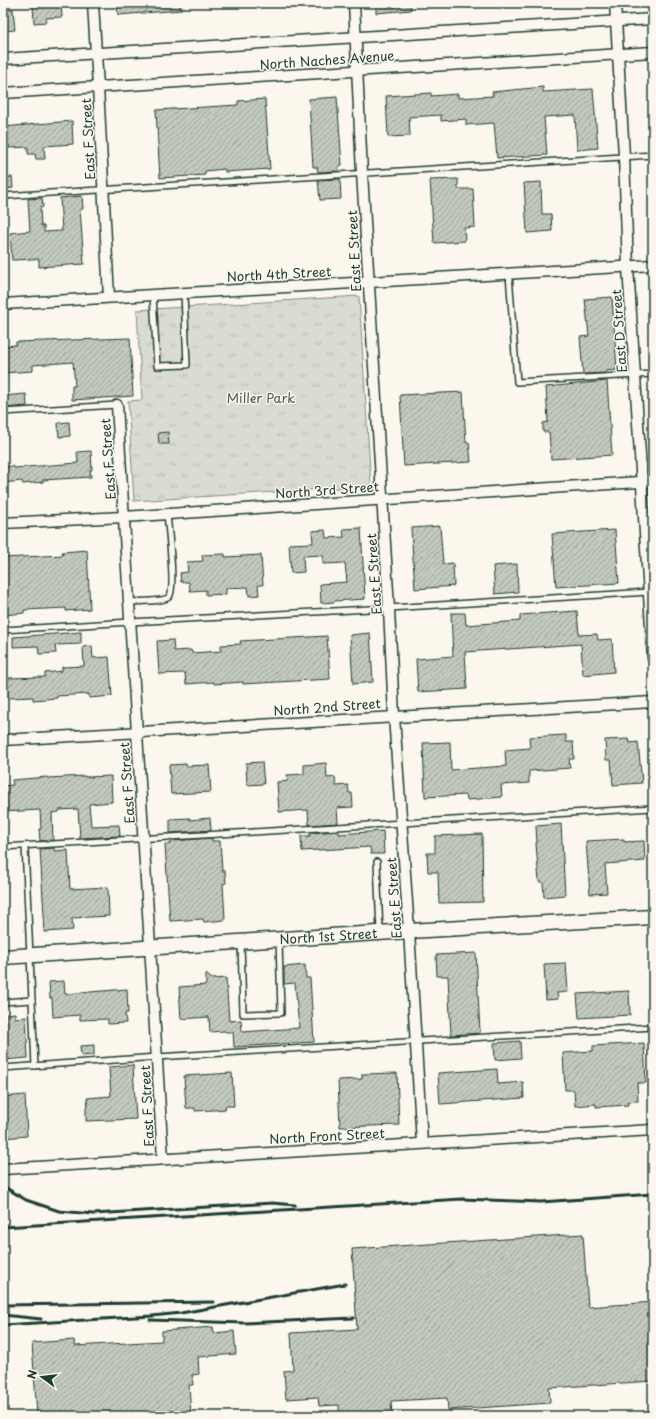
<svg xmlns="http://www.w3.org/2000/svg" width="656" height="1419" font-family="'Playpen Sans',sans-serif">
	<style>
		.park { fill: url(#park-tufts); stroke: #7d8c82 }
		.building { fill: url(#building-hatch); stroke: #1f3d34 }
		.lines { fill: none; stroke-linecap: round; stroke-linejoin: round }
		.service-casing { stroke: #1f3d34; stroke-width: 8 }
		.minor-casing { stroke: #1f3d34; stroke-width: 13 }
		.secondary-casing { stroke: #1f3d34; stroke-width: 17 }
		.service { stroke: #fbf7ec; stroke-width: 5 }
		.minor { stroke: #fbf7ec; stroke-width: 10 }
		.secondary { stroke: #fbf7ec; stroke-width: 14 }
		.rail { stroke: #1f3d34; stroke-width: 3 }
		.labels { text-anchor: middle; stroke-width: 3; stroke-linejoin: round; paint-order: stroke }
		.street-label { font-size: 13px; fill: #1f3d34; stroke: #fbf7ec }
		.park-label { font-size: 13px; fill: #455d53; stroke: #fbf7ec }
	</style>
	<defs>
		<pattern id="park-tufts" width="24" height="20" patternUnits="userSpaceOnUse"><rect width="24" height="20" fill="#dbdcd1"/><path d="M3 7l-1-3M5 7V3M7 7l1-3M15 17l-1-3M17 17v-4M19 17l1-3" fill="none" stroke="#bcbeb4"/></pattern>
		<pattern id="building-hatch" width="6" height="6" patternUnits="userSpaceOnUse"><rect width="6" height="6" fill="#c4c9be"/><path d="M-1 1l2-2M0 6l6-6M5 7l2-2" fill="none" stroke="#9fa49b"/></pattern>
	</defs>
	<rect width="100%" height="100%" fill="#fbf7ec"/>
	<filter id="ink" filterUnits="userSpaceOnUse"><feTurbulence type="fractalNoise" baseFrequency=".025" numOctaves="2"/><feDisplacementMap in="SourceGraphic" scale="8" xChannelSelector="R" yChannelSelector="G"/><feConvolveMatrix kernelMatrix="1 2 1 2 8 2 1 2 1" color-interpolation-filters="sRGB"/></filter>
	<g filter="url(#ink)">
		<!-- park -->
		<path class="park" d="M359,296L371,486L134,501L128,401L142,400L137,310Z"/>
		<!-- building -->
		<g class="building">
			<path d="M42,3H61L62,17L46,18V22L34,23L33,4Z"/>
			<path d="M117,3H180L181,10L118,15Z"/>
			<path d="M376,3H410L411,10L376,13Z"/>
			<path d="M13,9L15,30L3,31V10Z"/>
			<path d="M543,87V92L593,89L598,148L577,150L575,115L544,117L547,155L497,158L494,123L466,125V119L441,121V115L409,117L410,136L388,137L386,96L431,93V96L458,94V98L493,96L492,92Z"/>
			<path d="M337,97L342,165L339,166V171L318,172L317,167H313L309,99Z"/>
			<path d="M265,99L270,169L225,172V169L205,171V175L160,178L156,110L238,105V101Z"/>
			<path d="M72,121L73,144L44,146L45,159H36L35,154H28V147L9,148V145H3V127Z"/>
			<path d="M12,177L13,188L3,189V178Z"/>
			<path d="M340,179L341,199L320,200L318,180Z"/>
			<path d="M458,179V189H473L475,227L464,228L465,241L434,243L430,180Z"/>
			<path d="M541,182L542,214H551L552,231L527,233L524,183Z"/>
			<path d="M82,196L83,209H80L84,264L39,267V259L12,260L10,233L30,231L28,199L42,198L43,207L40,208L41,226H44V232L62,231L60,198Z"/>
			<path d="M612,297L617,370L606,371V373L583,374L580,337L589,336L585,299Z"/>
			<path d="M130,338L133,396L72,400V386H75L73,362L33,365V371L3,373V346L16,345V342Z"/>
			<path d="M607,381L612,455L551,459L549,432H543V423L548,422L546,387Z"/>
			<path d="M463,392L466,443L469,442L471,462L404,466L400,395Z"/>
			<path d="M26,394L27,406L3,408V396Z"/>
			<path d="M69,422L70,436L59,437L58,423Z"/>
			<path d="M168,432L169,444H159L158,433Z"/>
			<path d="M91,451L92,470H90L91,477L43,480V482L23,484L22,481L3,483V467L13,466L14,468L78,463L77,452Z"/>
			<path d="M440,526L443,564L453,563L454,586L415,589L411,528Z"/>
			<path d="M361,528L365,599L334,601V602L321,603L320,584L347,582L345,563L323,564V555L303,556L304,572L291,573L289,544L313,543L312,531L325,530L326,538L344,537L343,529Z"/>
			<path d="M615,530L619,583L556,587L552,534Z"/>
			<path d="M87,550L90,609L66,611V608L24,610V613L3,615V558L63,555L62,552Z"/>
			<path d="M225,554V557L261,555L263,585H258L259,595L249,596L248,587L226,588V594L206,595V590L190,591L189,582H181L180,573L188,572L187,562L203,561L202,555Z"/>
			<path d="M517,564L518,592L495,594L493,566Z"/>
			<path d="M577,611L579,635L597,634L598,640L612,639L614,672L583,675L581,644L465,652L467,689L418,692L416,659L453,656L451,613H465L466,625L520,621V615Z"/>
			<path d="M81,632V644L55,645L56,653L39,654L38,646L13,647V637Z"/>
			<path d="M370,633L373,682L353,684L350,635Z"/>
			<path d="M327,636L330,679L243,684V682L214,684V682L186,684L185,673L159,674L157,641L173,640L174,651L191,650L192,653L221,651V645L241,644L240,641Z"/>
			<path d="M92,646L93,658L109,657L112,696L89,698V694L57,696V698L33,700V697L8,698L7,678L45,677V673L62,671V667L84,666L83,647Z"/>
			<path d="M566,735V742H573L574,759H569L570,768L529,771V783L501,785L502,797L467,800L466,795L425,797L423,743L450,742L451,770L506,766L505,750L530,748L529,737Z"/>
			<path d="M629,739L630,743L638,742L642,783L613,785L611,760H606L605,740Z"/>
			<path d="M262,762L264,784L247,785L246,763Z"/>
			<path d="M326,763L327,778L335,777L336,786L348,785L349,793H352L353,807L337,808L338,823L309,825L308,810L279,812L277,782L288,781L287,775L304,774V765Z"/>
			<path d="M186,764V766L209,765L211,792L171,794L169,765Z"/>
			<path d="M85,776V777L111,776L112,802L89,804L91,826L119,825L120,836L80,838L78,809L59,810V812L52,813L53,840L40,841L39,829H41L40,810L3,812V786L13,785L12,780L47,777L48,778Z"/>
			<path d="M190,818V820L210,818L211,830L170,833V819Z"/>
			<path d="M561,824L565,895L544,897L543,882H539L536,843H537L536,826Z"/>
			<path d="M339,831V834L383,831L384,854H371L370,847L302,851L301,836H310V833Z"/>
			<path d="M482,834L483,902L439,903L438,872H428L427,853H435V836Z"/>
			<path d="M212,838V841H220L222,871H225L226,883L223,884L225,920L204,922L203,919L170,921L165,844H171V841Z"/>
			<path d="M624,839V842L644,841L645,861L605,864L607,893L590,894L586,841Z"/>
			<path d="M54,848V851L68,850L70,889L108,887L109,916L72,918L73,930L45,932L40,849Z"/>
			<path d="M476,953L480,1033L451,1035L448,976H437L436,955Z"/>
			<path d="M566,963L568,992L557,993L558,999L546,1000L544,964Z"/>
			<path d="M305,965L306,978H310L314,1042L234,1047L233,1032H226L225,1031L210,1032L209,1017L181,1019L179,987L206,985V974L212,979L226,978L229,1021L241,1020L242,1032L299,1028L295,983L284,984V967Z"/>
			<path d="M64,981L65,994L127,989L128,1013H125L126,1023L108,1024V1019L80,1020V1015L53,1017L52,998H50L49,982Z"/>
			<path d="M629,991L630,1015L579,1018L577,994Z"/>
			<path d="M15,1013V1018L26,1017L28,1058L3,1060V1019H6V1014Z"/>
			<path d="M520,1041L521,1058L495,1060L494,1043Z"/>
			<path d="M644,1043L646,1083H637L638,1101L627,1102L628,1105L596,1107V1104L575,1106L574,1090H565L563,1053L593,1051V1046Z"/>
			<path d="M94,1045V1055L81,1056L80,1046Z"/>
			<path d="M133,1065L136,1119L86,1121V1108L88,1107L87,1098L111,1096L109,1067Z"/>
			<path d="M497,1069L498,1084L523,1082L524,1098L440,1104L438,1073Z"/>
			<path d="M232,1073L234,1106H225L226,1109L213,1110L195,1111V1108H186L184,1076Z"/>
			<path d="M397,1073L399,1125L340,1127L338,1080L362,1079V1074Z"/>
			<path d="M25,1095L27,1136L3,1138V1097Z"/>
			<path d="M583,1234L588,1307L653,1302V1381L549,1388L550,1403L448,1410L447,1398L391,1401L392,1416H339V1405L319,1406L318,1397L286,1399L284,1371L293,1370L291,1333L357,1329L352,1249Z"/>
			<path d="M213,1327L214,1333L234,1331L236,1354L198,1357L199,1374L192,1375L193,1385H189L191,1416H37L32,1343L74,1340L75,1346L162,1341V1331Z"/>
		</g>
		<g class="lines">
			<!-- service casing -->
			<g class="service-casing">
				<g id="service">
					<path d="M3,196L653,155"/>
					<path d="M509,274L517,382L653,374"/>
					<path d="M153,295L157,366L187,365L184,293"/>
					<path d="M3,412L117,405"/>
					<path d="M129,602C138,601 164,602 169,597C176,590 168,526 167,514"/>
					<path d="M3,630L130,622L389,608L649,592"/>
					<path d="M25,846L35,1066"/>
					<path d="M3,847L653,808"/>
					<path d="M377,862L380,932"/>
					<path d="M241,942L243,1014L281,1013L279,940"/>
					<path d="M3,1002L32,1000"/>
					<path d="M3,1068L157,1057L653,1027"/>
				</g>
			</g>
			<!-- minor casing -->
			<g class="minor-casing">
				<g id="minor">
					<path d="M93,3L98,87L109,297"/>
					<path d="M354,3L362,173L389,608L394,716L409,931L422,1143"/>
					<path d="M615,3L624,156L628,267L653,658"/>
					<path d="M3,59L653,19"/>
					<path d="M3,93L653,52"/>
					<path d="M3,304L653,265"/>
					<path d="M117,405L163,1159"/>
					<path d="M3,523L124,517L653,481"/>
					<path d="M3,740L653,702"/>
					<path d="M3,1169L653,1130"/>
				</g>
			</g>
			<!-- secondary casing -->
			<g class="secondary-casing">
				<g id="secondary">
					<path id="s1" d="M3,957L409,931L653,917"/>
				</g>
			</g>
			<!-- service -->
			<use href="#service" class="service"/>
			<!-- minor -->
			<use href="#minor" class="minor"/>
			<!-- secondary -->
			<use href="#secondary" class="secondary"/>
			<!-- rail -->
			<g class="rail">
				<path d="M3,1186L26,1200L59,1211L93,1214L272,1203L295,1205"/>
				<path d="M3,1227L462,1199L541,1202L653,1194"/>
				<path d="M3,1305L214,1302"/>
				<path d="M3,1315L41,1319"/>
				<path d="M150,1320L245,1323L354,1318"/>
				<path d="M3,1325L152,1316L181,1313L345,1284"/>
			</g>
		</g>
	</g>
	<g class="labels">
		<!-- street labels -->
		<g class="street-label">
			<text transform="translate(327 60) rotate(-4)" y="5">North Naches Avenue</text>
			<text transform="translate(88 139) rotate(-93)" y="5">East F Street</text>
			<text transform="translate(354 251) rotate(-93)" y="5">East E Street</text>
			<text transform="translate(279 274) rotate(-3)" y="5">North 4th Street</text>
			<text transform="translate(619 331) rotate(-94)" y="5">East D Street</text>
			<text transform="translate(108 459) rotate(-94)" y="5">East F Street</text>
			<text transform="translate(327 490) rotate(-4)" y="5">North 3rd Street</text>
			<text transform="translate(374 574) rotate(-94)" y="5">East E Street</text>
			<text transform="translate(327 707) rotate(-4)" y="5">North 2nd Street</text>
			<text transform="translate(127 783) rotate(-94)" y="5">East F Street</text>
			<text transform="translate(394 898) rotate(-94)" y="5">East E Street</text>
			<text dy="5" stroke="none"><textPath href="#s1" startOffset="326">North 1st Street</textPath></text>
			<text transform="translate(147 1106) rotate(-93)" y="5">East F Street</text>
			<text transform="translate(327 1136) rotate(-3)" y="5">North Front Street</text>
		</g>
		<!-- park labels -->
		<g class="park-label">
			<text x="261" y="403">Miller Park</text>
		</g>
	</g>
	<!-- margin -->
	<rect width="656" height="1419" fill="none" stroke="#fbf7ec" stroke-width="16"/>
	<rect x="8" y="8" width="640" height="1403" fill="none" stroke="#1f3d34" stroke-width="1.5" filter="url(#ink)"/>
	<!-- north arrow -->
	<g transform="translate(42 1377) rotate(285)" stroke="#fbf7ec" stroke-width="3" paint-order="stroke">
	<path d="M0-3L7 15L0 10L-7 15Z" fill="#1f3d34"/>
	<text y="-6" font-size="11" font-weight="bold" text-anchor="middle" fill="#1f3d34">N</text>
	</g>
</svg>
